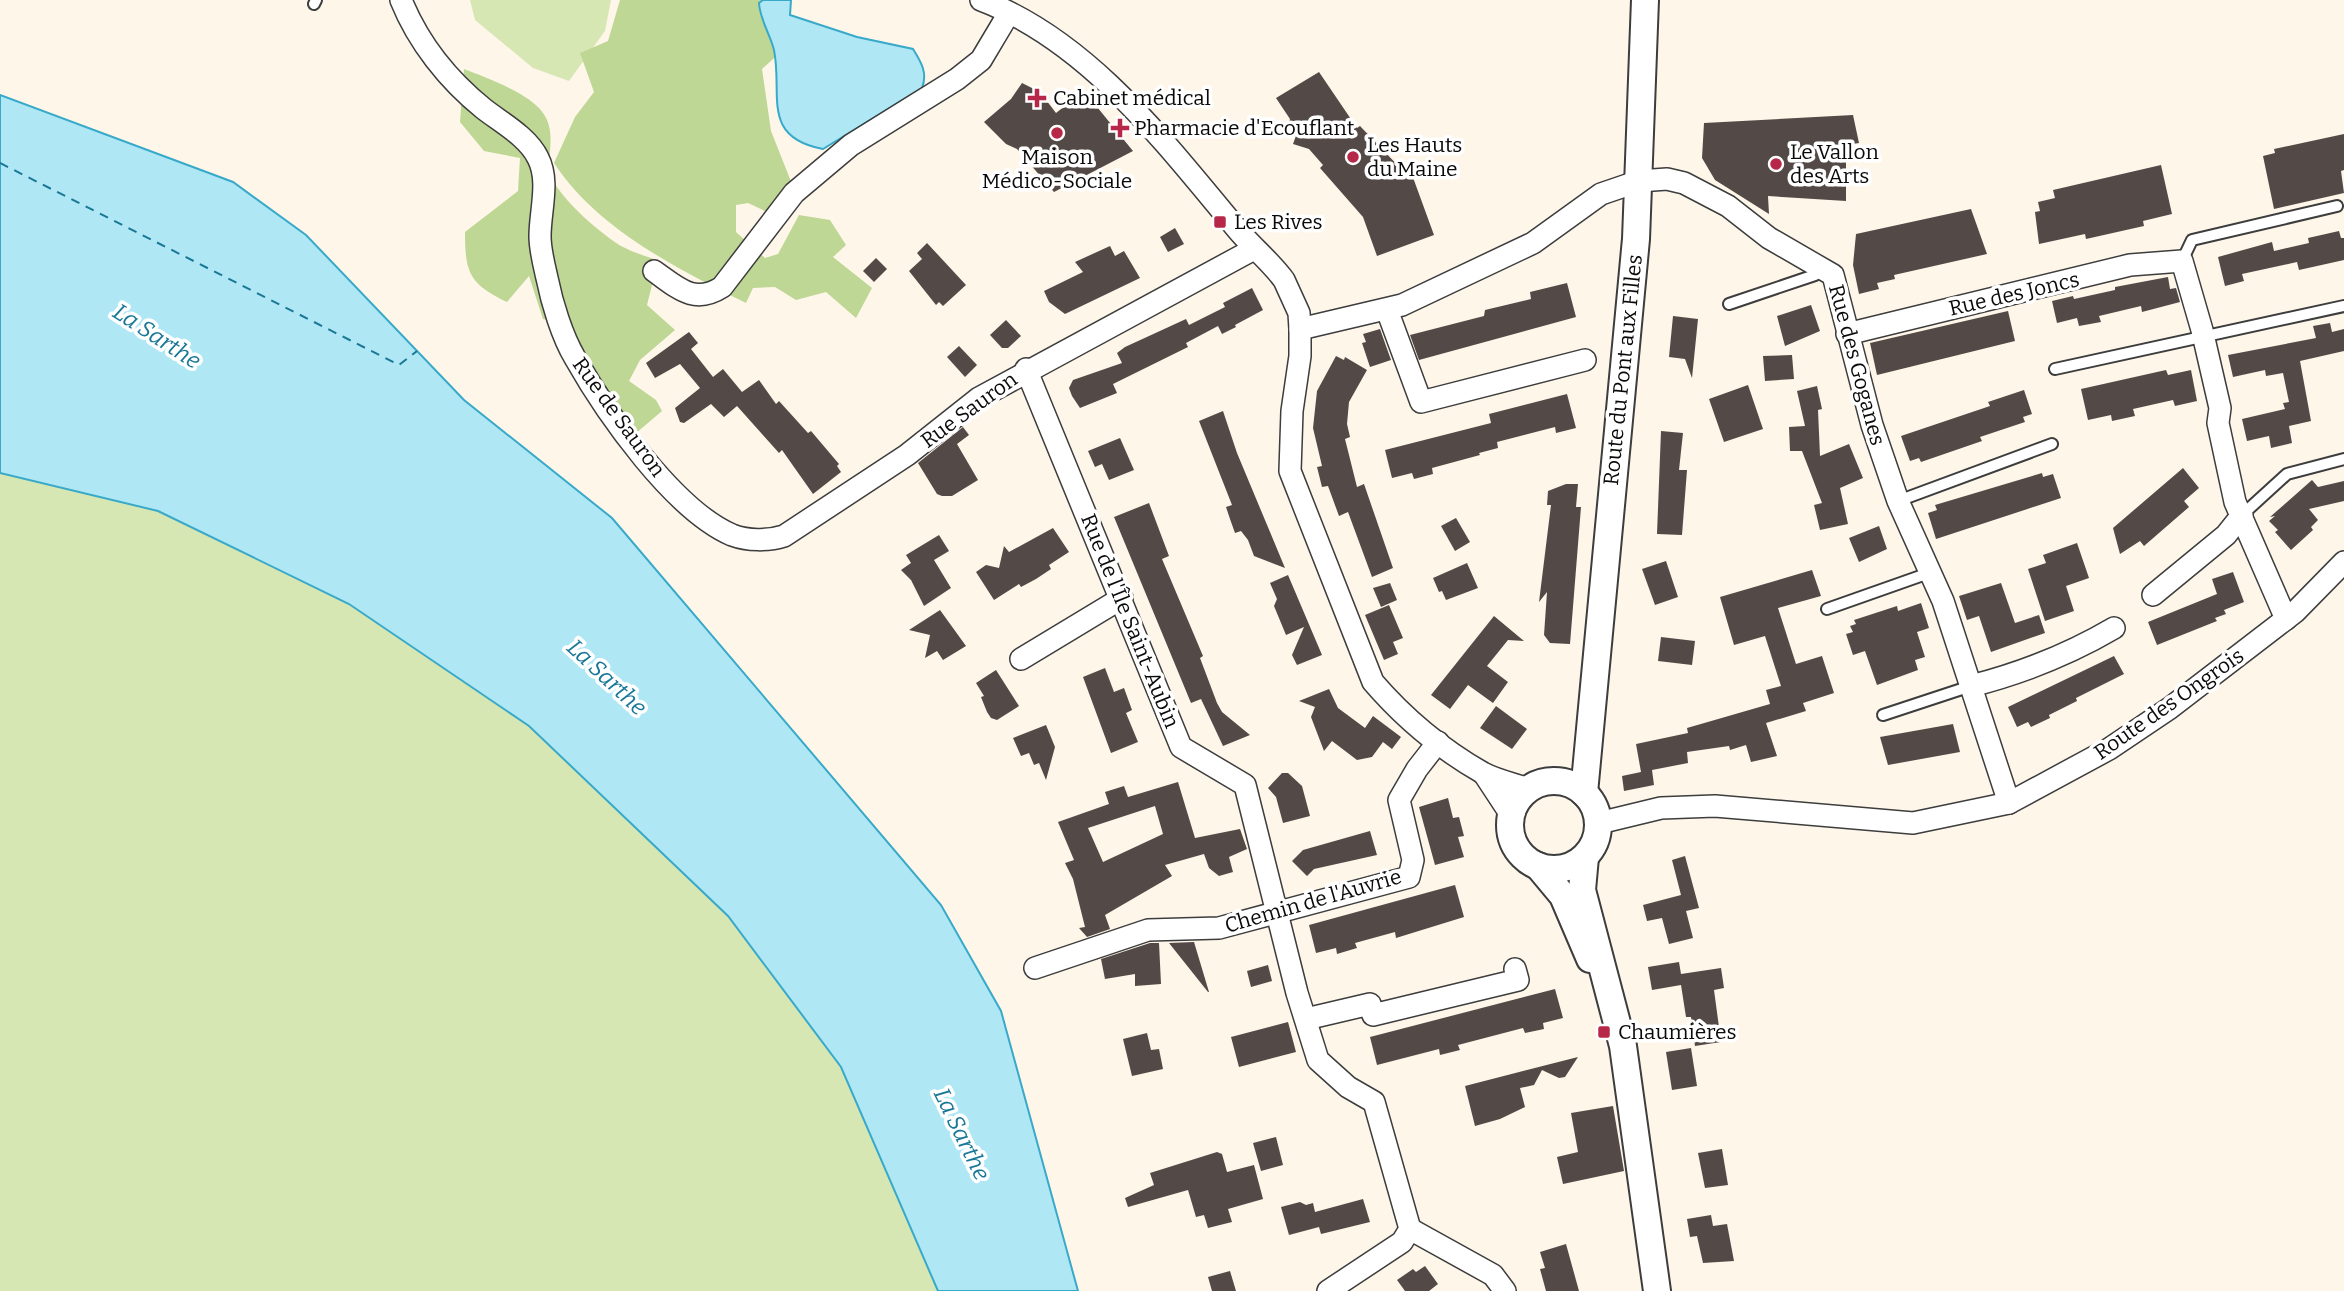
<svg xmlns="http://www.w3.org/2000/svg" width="2344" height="1291" font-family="Bitter,serif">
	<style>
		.green { fill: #d7e7b4 }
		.forest { fill: #bed794 }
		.water { fill: #afe7f4; stroke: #38a9c9; stroke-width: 2 }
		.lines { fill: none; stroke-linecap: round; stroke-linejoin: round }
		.ferry { stroke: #197797; stroke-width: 2; stroke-dasharray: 9 7; stroke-linecap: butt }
		.building { fill: #534a47; fill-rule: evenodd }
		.service-casing { stroke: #3d3d3d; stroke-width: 14 }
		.minor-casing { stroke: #3d3d3d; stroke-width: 24 }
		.tertiary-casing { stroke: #3d3d3d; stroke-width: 30 }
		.service { stroke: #fff; stroke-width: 10 }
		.minor { stroke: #fff; stroke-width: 21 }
		.tertiary { stroke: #fff; stroke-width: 26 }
		.poi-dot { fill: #b62748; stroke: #fff; stroke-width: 2.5 }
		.labels { text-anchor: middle; stroke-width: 7; stroke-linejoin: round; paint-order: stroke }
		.poi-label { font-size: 21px; fill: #0a0a0a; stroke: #fff; text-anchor: start }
		.street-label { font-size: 21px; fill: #0a0a0a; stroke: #fff }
		.water-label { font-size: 23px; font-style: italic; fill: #197797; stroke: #fff }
	</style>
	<rect width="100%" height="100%" fill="#fef6e9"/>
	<!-- green -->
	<g class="green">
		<path d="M470,0H611L605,31L569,81L533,68L475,20Z"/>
		<path d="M0,473L158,511L349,604L529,726L728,916L841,1067L938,1291H0Z"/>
	</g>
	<!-- forest -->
	<g class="forest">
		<path d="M620,0H789L794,40L762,69L771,131L792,184L769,213L748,203L736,205V232L765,258L778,254L799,215L830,220L846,245L833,257L872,288L856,318L826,292L796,300L775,287L753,288L746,303C678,269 597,229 554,163L575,117L594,92L580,53L608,41Z"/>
		<path d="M464,69C485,77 531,94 543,113C558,134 545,159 551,176C559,198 603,236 623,247C634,253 647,256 658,261L647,305L675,330L640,360L629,381L656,400L662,411L635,434L588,365L569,324L543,319L529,276L507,302C469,284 465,272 465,232L518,191L520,158L484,151L460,122Z"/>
	</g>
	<!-- water -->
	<g class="water">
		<path d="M763,0H791L790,15L857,37L913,49C921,62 928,73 922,88L823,149C760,137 783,94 774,50C770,34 760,20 759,3Z"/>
		<path d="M0,95L233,182L306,235L464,400L612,518L941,905L1001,1011L1078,1291H938L841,1067L728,916L529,726L349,604L158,511L0,473Z"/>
	</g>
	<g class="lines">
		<!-- ferry -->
		<path class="ferry" d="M0,163L399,365L417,351"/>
	</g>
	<!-- building -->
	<g class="building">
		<path d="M1319,72L1357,128L1360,126L1406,174L1411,172L1434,235L1377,256L1363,217L1320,168L1323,165L1309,149L1293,144L1297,133L1286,130L1290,119L1276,98Z"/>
		<path d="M1022,83L1040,92L1056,113L1084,91L1133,151L1054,192L1017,149L1006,144L984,122L1011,99Z"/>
		<path d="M1853,115L1859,143L1846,145V201L1768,196L1769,214L1715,180L1702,158L1704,123Z"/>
		<path d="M2344,134V170L2341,171L2344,193L2274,209L2263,156L2275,153L2274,149Z"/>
		<path d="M2161,165L2172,214L2143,221L2144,226L2135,228L2086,239L2085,234L2039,244L2035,212L2040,211L2038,202L2055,198L2053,190Z"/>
		<path d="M1971,209L1987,254L1894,275L1895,279L1877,283L1879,289L1859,294L1853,265L1856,234Z"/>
		<path d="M1175,228L1184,244L1168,252L1160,237Z"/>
		<path d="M2339,231L2341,238H2344V260L2299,270L2297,262L2242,274L2244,281L2225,286L2218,257L2272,242L2274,251L2309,243L2308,238Z"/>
		<path d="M927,243L966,285L943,306L939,302L936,305L909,271L922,259L917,253Z"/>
		<path d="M1110,246L1115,256L1124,251L1140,278L1065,314L1049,302L1044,291L1083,272L1075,262Z"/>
		<path d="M876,258L887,269L874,282L863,271Z"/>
		<path d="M2168,277L2170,289L2176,288L2180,302L2142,312L2141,306L2099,316L2101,322L2079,326L2077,318L2057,323L2052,301L2073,296L2074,299L2115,290V287Z"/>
		<path d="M1567,283L1576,317L1419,360L1410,335L1484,316L1485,310L1531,299L1530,292Z"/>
		<path d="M1252,288L1263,310L1235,325L1236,327L1222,334L1218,326L1186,343L1188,347L1113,384L1117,393L1080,408L1072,396L1069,388L1073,380L1122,363L1117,353L1125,347L1186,319L1189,325L1225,307L1223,303Z"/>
		<path d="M1811,305L1820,331L1785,346L1777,316Z"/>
		<path d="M2008,311L2015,341L1877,375L1870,343Z"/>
		<path d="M1673,316L1698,319L1692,378L1685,359L1669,357Z"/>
		<path d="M1006,320L1021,336L1008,348H1002L990,335Z"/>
		<path d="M2330,323L2332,332L2344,329V351L2300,361L2311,421L2289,426L2292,443L2271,448L2269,436L2247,441L2242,419L2285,409L2283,403L2289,402L2283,373L2266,376L2265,370L2233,377L2228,355L2316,338L2313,326Z"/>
		<path d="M1380,329L1391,360L1370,367L1362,343L1366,342L1363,334Z"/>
		<path d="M689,332L698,343L691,349L713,377L723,369L742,392L759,380L776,404L779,401L808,433L811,431L839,464L837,466L841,472L813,494L782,450L779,453L737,406L724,417L711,404L684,423L680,422L675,408L700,388L680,364L655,378L646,363Z"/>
		<path d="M959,346L977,365L965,377L947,357Z"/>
		<path d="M1792,355L1794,379L1765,381L1763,356Z"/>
		<path d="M1336,356L1344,360L1345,357L1367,370L1349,402L1347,424L1350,437L1345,439L1357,487L1364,484L1393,568L1372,577L1348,512L1339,516L1328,486L1322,487L1317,467L1322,466L1313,428L1317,391Z"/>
		<path d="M2166,370L2168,375L2191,370L2197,401L2175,406L2173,400L2133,409L2135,416L2112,421L2111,415L2088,420L2081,389Z"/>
		<path d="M1748,385L1763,429L1724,442L1709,399Z"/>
		<path d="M1817,386L1822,409L1818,410L1820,456L1849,444L1863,478L1840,488L1848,524L1820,530L1814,505L1822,503L1802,451H1790L1789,427L1805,426L1797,391Z"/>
		<path d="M2024,390L2032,414L2023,417L2025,422L1980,437L1982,441L1921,462L1919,458L1910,461L1901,436L1990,406L1988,402Z"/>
		<path d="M1567,394L1576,428L1556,433L1555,427L1497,442L1498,448L1479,453L1480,455L1432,468L1433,474L1414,479L1412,473L1392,478L1385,450L1491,423L1489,414Z"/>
		<path d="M1223,411L1237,453L1285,568L1254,556L1248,540L1241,531L1235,533L1230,519L1226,507L1232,505L1199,421Z"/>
		<path d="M963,427L969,435L957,444L978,480L952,496H942L937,494L918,463Z"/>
		<path d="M1661,431L1683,433L1679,470H1687L1682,535L1657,534Z"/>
		<path d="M1120,438L1134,470L1109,480L1102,464L1095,467L1088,451Z"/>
		<path d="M2183,468L2199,488L2184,501L2189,507L2144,546L2140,541L2120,554L2113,528Z"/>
		<path d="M2042,473L2043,477L2053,474L2061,498L1936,539L1928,513L1937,510L1935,505Z"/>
		<path d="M2312,480L2318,487L2344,481V501L2309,509L2318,520L2311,527L2313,530L2291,550L2275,532L2278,530L2269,521L2275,516L2270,517Z"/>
		<path d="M1566,484H1578L1576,507H1581L1570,644L1550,643L1544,635L1547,592L1539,602L1551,505H1547L1548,491Z"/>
		<path d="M1149,503L1169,556L1162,559L1203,656L1200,658L1217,703L1222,712L1250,735L1223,746L1201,699L1191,703L1114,517Z"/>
		<path d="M1456,518L1470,542L1455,551L1441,526Z"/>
		<path d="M1879,526L1887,549L1859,562L1849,538Z"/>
		<path d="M1053,528L1069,552L1049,565L1051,569L1036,579L1021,587L1019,584L994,600L976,572L986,565L999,568L1004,546L1009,552Z"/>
		<path d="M939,535L949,551L934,560L951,588L924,606L911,580L901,570L911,563L906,555Z"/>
		<path d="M2077,543L2089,578L2066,586L2074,611L2045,621L2028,569L2046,563L2043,555Z"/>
		<path d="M1666,561L1678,597L1655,605L1642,569Z"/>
		<path d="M1467,563L1478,588L1446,600L1442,591L1439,592L1433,578Z"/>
		<path d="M1812,570L1821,596L1778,608L1796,664L1822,656L1834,693L1803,703L1806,711L1766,723L1777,756L1751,762L1746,745L1730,750L1729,746L1687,752L1688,763L1652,770L1654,785L1624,791L1622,776L1641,772L1636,744L1688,733L1687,728L1770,704L1766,690L1781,686L1765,636L1734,645L1720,597Z"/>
		<path d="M2233,572L2244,602L2224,610L2226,614L2215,618L2217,621L2157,645L2148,622L2217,594L2212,579Z"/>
		<path d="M1288,575L1322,655L1297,665L1292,655L1304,627L1286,635L1274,606L1277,599L1270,583Z"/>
		<path d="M1390,583L1397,600L1381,607L1373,588Z"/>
		<path d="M2001,583L2015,623L2039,615L2045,633L1991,652L1979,616L1967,620L1959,596Z"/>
		<path d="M1921,603L1929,628L1917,632L1925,657L1915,660L1918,670L1877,685L1865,651L1853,655L1846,634L1853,632L1850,626L1856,624L1854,620L1897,606L1898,611Z"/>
		<path d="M1389,605L1403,638L1393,642L1398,654L1384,660L1365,615Z"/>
		<path d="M940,610L966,646L943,660L937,651L925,658L930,635L909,630Z"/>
		<path d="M1494,616L1524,641L1508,640L1487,666L1508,682L1493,703L1468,685L1450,709L1431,695Z"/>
		<path d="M1661,637L1695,641L1692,665L1658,661Z"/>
		<path d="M2114,656L2124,674L2076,698L2077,701L2049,715L2050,718L2031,727L2028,722L2017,727L2008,707Z"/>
		<path d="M1105,668L1114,692L1124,688L1132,710L1126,713L1138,742L1111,753L1083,677Z"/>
		<path d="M996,670L1019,706L997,720L991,718L987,712L981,697L984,696L976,683Z"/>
		<path d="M1329,689L1338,708L1365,728L1373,716L1401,737L1392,749L1383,742L1372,757L1357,760L1332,741L1324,751L1311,717L1315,707L1299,701Z"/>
		<path d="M1496,706L1527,729L1512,749L1480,728Z"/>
		<path d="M1953,724L1960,752L1888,765L1880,737Z"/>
		<path d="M1046,725L1055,747L1046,780L1039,763L1034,765L1029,753L1021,756L1013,738Z"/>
		<path d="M1282,773H1288L1302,786L1310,816L1283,823L1276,797L1268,788Z"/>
		<path d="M1178,782L1195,838L1240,829L1247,849L1229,857L1233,872L1219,876L1209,868L1204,854L1165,865L1172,876L1105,915L1110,929L1087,937L1079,928L1085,927L1073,879L1065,863L1074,860L1058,822L1109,804L1105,792L1124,786L1128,797ZM1155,806L1163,834L1103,862L1088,828Z"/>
		<path d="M1448,798L1453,818L1459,817L1464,836L1458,837L1464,857L1435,865L1419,807Z"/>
		<path d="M1370,831L1377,855L1314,869L1307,876L1292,861L1303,850Z"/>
		<path d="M1685,856L1699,908L1686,911L1693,938L1669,944L1662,918L1647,921L1643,905L1681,895L1672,860Z"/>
		<path d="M1455,885L1464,917L1396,938L1395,932L1355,943L1357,948L1337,954L1336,948L1316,953L1309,925Z"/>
		<path d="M1194,942L1209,992H1208L1169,943Z"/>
		<path d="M1150,943H1159L1161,984L1135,986V974L1105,979L1101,959Z"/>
		<path d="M1679,962L1681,974L1721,968L1724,988L1714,990L1721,1042L1695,1046L1691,1017H1686L1681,985L1652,990L1648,967Z"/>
		<path d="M1268,965L1272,981L1251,987L1247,971Z"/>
		<path d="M1555,989L1563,1018L1543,1023L1544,1029L1525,1033L1523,1028L1458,1045L1460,1050L1440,1055L1439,1049L1377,1065L1370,1037Z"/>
		<path d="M1288,1022L1296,1052L1239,1067L1231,1037Z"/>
		<path d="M1147,1033L1151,1050L1159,1049L1163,1069L1132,1076L1123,1039Z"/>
		<path d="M1691,1048L1697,1086L1672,1090L1666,1052Z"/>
		<path d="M1578,1057L1565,1077L1559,1078L1542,1070L1534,1085L1520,1088L1525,1107L1500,1119L1475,1126L1465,1086Z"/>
		<path d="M1613,1106L1624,1171L1563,1184L1557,1157L1578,1152L1571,1113Z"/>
		<path d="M1276,1137L1283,1165L1261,1171L1253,1143Z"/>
		<path d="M1722,1149L1728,1185L1705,1188L1698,1153Z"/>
		<path d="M1217,1152L1222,1154L1227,1172L1254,1165L1263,1199L1228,1209L1232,1222L1208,1228L1204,1215L1196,1217L1188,1190L1128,1207L1125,1198L1154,1185L1150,1173Z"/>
		<path d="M1363,1199L1370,1222L1321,1234L1319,1227L1289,1235L1281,1207L1300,1202L1306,1205L1313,1203L1315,1212Z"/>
		<path d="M1711,1215L1713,1226L1727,1224L1734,1261L1703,1263L1697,1236L1690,1237L1687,1219Z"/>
		<path d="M1566,1244L1579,1291H1546L1540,1269L1545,1268L1540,1252Z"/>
		<path d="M1425,1266L1438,1284L1429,1291H1405L1397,1280L1413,1269L1416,1272Z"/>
		<path d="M1230,1271L1236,1291H1212L1208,1277Z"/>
	</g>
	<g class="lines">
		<!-- service casing -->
		<g class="service-casing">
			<g id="service">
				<path d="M314,4L316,0"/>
				<path d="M2182,261L2192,240L2337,206"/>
				<path d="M1729,304L1815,275L1820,267"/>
				<path d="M2055,369L2344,306"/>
				<path d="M1898,501L2052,444"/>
				<path d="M2242,515L2287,474L2344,459"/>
				<path d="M1827,609L1929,573"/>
				<path d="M1883,715L1971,686"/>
			</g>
		</g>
		<!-- minor casing -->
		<g class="minor-casing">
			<g id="minor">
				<path d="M401,0C418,42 448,80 484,109C502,123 528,137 538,158C550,181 540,211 540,236C540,250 544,265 547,278C552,303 562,336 575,358C606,413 674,510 732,535C748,541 768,541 784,536L907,455L979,398L1254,249"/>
				<path d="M981,0C1089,41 1165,143 1237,229C1252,247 1270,261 1284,280L1299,313L1300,329V356L1292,411L1290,471L1373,682C1404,718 1441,749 1483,773C1496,780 1514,784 1529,789"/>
				<path d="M654,271C678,288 694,305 722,287L794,193L851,145L957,79L981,60L1009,13"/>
				<path d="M1387,310L1421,402L1585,360"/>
				<path d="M1300,329L1402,305L1533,243L1601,194L1639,181L1667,179L1684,183L1728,206L1769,238L1833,275L1872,425L1898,501L1943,601L2009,803"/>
				<path d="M1847,334L2130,265L2182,261L2202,330L2220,408L2218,423L2235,502L2286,619"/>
				<path d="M1026,369L1181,747L1245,785L1297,993L1318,1060L1348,1087L1374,1102L1410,1229L1402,1242L1328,1291"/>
				<path d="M2153,595L2226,535L2242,515"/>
				<path d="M1021,659L1122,598"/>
				<path d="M1971,686C2022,673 2068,655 2114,628"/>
				<path d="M1484,774L1511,815"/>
				<path d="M1599,823L1661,808L1715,806L1913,823L2009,803L2109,749L2170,708L2295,612L2344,562"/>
				<path d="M1035,968L1148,930L1219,928L1409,877L1413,860L1399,800L1417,769L1438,742"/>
				<path d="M1306,1019L1370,1004L1373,1015L1518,980L1515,969"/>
				<path d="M1410,1229L1493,1275L1505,1291"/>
			</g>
		</g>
		<!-- tertiary casing -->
		<g class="tertiary-casing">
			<g id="tertiary">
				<circle cx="1554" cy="825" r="44"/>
				<path d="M1584,793L1636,239L1645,0"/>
				<path d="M1585,857L1582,890L1623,1046L1657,1291"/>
				<path d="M1538,866L1563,896L1590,959"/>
			</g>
		</g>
		<!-- service -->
		<use href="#service" class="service"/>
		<!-- minor -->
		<use href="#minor" class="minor"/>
		<!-- tertiary -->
		<use href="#tertiary" class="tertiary"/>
	</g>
	<!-- markers -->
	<g class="poi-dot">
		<path d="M1033.5 87.5h7v7h7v7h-7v7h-7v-7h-7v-7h7z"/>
		<path d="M1116.5 117.5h7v7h7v7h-7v7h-7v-7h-7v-7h7z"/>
		<circle cx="1057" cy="133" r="7"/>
		<circle cx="1353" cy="157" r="7"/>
		<circle cx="1776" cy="164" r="7"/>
		<rect x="1213" y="215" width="14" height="14" rx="3.5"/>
		<rect x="1597" y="1025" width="14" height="14" rx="3.5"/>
	</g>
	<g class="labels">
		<!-- poi labels -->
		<g class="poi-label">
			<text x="1053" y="105">Cabinet médical</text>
			<text x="1134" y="135">Pharmacie d'Ecouflant</text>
			<text x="1367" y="152">Les Hauts<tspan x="1367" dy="24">du Maine</tspan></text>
			<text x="1790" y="159">Le Vallon<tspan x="1790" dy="24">des Arts</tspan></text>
			<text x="1057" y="164" text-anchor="middle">Maison<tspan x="1057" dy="24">Médico-Sociale</tspan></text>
			<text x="1234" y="229">Les Rives</text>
			<text x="1618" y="1039">Chaumières</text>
		</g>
		<!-- street labels -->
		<g class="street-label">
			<text transform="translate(2014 294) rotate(-13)" y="7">Rue des Joncs</text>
			<text transform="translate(1857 365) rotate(75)" y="7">Rue des Goganes</text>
			<text transform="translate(1623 370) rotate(-84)" y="7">Route du Pont aux Filles</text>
			<text transform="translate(969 410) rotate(-36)" y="7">Rue Sauron</text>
			<text transform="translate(619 417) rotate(54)" y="7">Rue de Sauron</text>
			<text transform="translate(1130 621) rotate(68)" y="7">Rue de l'Île Saint-Aubin</text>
			<text transform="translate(2169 704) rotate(-35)" y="7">Route des Ongrois</text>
			<text transform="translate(1313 901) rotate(-16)" y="7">Chemin de l'Auvrie</text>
		</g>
		<!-- water labels -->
		<g class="water-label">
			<text transform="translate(157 336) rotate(33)" y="8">La Sarthe</text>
			<text transform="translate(607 677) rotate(43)" y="8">La Sarthe</text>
			<text transform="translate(962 1134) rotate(64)" y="8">La Sarthe</text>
		</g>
	</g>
</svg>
